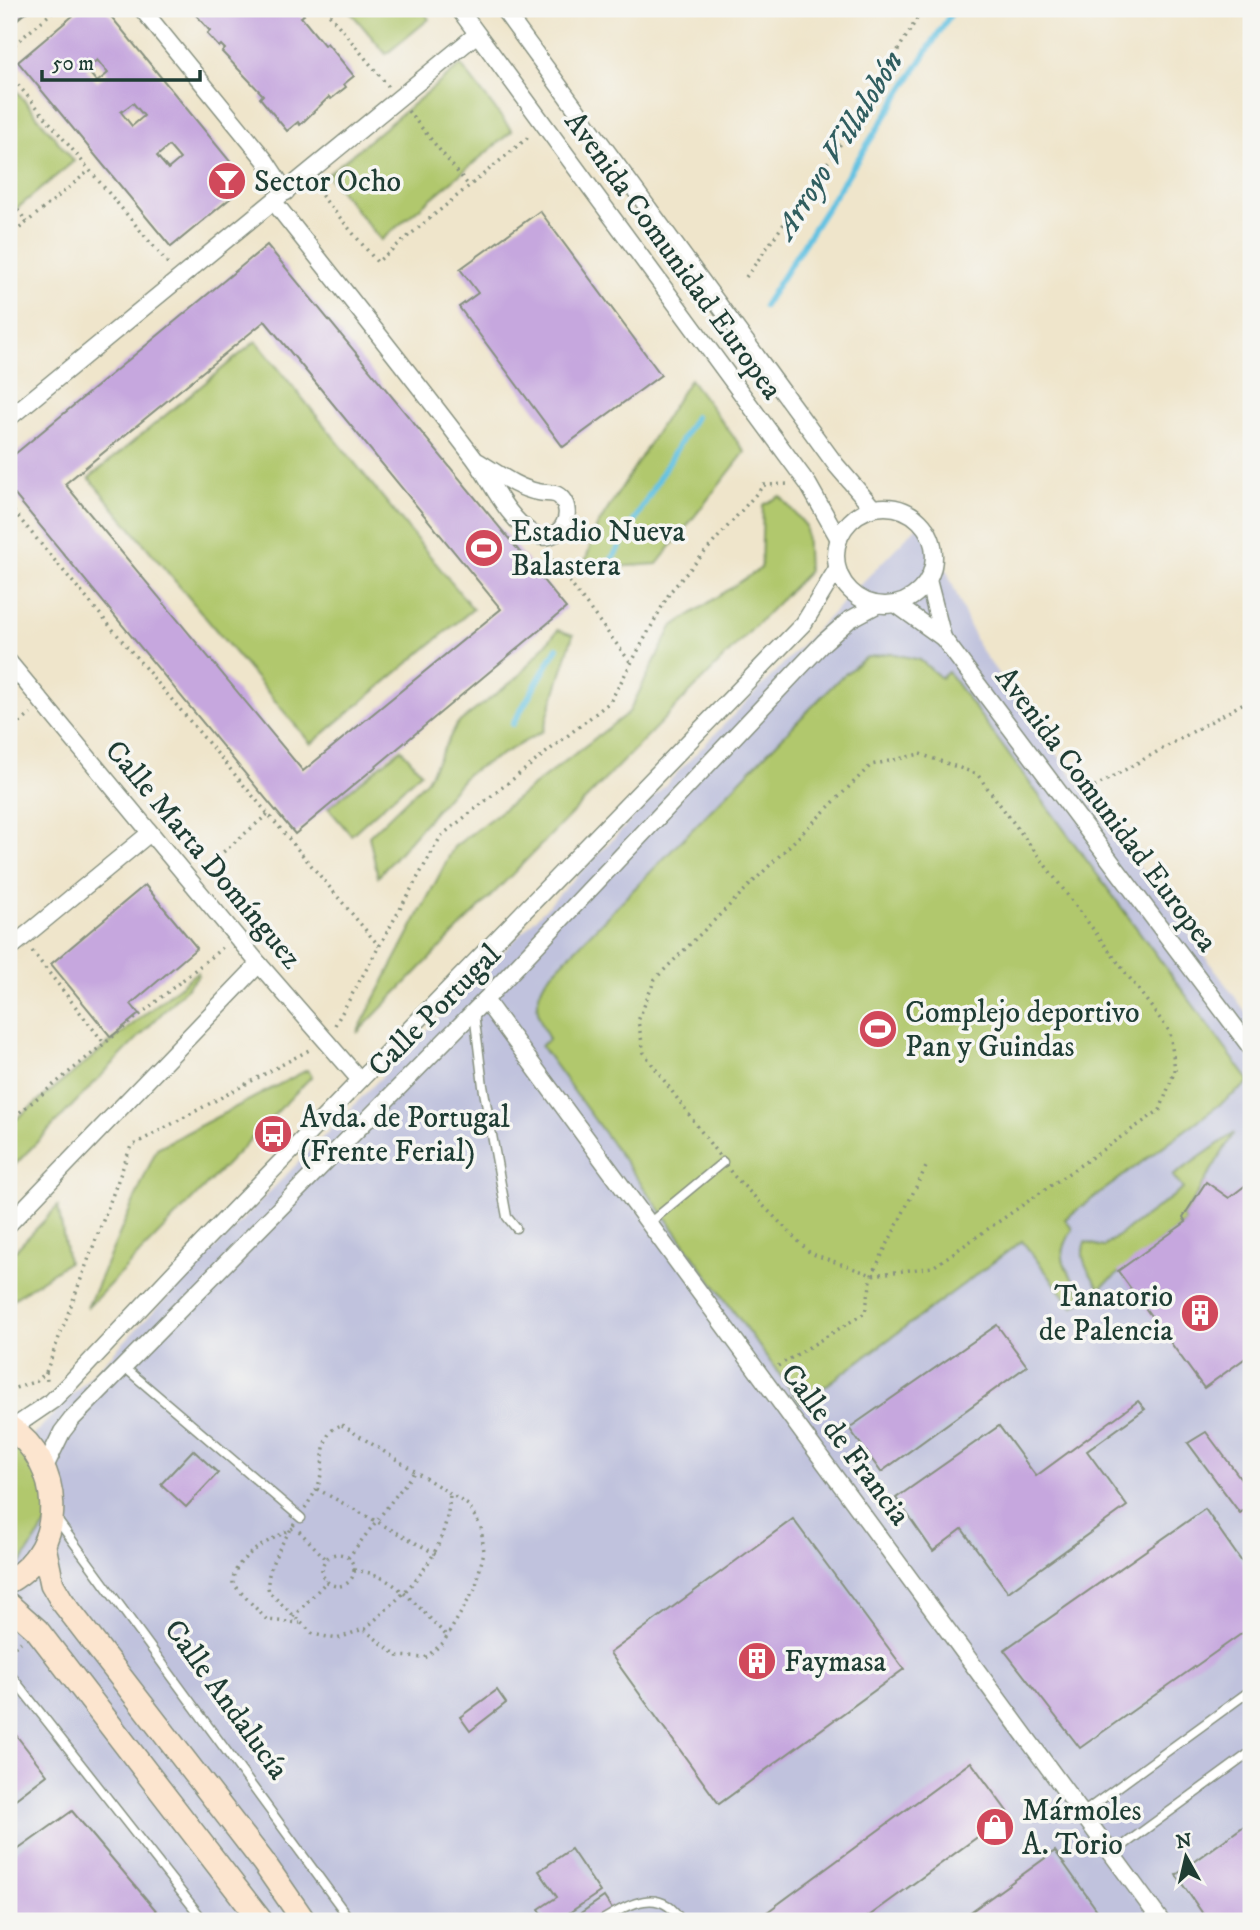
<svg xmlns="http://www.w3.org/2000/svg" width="1260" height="1930" font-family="'IM FELL DW Pica',serif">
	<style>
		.industrial { fill: #c0c2dd }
		.green { fill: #b1c86d; stroke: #688250; stroke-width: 2 }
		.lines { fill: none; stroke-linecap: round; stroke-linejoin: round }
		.stream { stroke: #64c2e2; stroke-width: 6 }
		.building { fill: #c6a7de; fill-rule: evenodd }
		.lane-casing { stroke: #879180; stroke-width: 11 }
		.street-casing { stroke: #879180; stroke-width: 19 }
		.secondary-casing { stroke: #879180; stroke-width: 26 }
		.path { stroke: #879180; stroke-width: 3.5; stroke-dasharray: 2 5; stroke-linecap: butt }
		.lane { stroke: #fff; stroke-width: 8 }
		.street { stroke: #fff; stroke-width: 16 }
		.secondary { stroke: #fce5cf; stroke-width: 23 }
		.labels { text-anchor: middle; stroke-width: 7; stroke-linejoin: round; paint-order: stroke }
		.poi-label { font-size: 30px; fill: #1f3d34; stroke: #f6f6f2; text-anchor: start }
		.street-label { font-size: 30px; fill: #1f3d34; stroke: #f6f6f2 }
		.water-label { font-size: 32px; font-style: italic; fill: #305e60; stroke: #f6f6f2 }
	</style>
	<rect width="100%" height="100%" fill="#f6f6f2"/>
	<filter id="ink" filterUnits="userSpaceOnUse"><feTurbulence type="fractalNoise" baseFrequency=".0143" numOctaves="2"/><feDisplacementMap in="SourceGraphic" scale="14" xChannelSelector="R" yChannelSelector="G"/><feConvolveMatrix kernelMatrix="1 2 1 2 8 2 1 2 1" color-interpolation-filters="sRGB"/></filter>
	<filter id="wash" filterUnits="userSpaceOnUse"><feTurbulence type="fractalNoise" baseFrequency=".00686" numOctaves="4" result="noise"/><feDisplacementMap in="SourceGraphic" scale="28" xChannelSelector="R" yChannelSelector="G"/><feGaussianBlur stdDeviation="1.57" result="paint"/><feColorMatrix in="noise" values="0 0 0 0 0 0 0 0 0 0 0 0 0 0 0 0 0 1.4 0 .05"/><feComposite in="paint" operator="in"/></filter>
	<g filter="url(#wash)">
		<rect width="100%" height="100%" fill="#efe5cb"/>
		<!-- industrial -->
		<path class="industrial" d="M925,518L978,646L1251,1019V1921H9V1460Z"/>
		<!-- green -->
		<g class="green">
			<path d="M348,9H422L429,19L386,54Z"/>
			<path d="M461,65L512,131L381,240L327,175Z"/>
			<path d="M9,82L74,161L9,215Z"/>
			<path d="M256,341L473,609L311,744L89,478Z"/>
			<path d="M690,379L745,452L657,564L583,569L596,528Z"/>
			<path d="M780,496L806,526L808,572L357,1033L454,847L629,712L672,627L761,568L763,505Z"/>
			<path d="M558,630L573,635L543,731L467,774L378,877L369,836L427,780L457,724L518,677Z"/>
			<path d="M890,653L920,660L941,678L948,672L1250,1082L1065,1219L1073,1229C1050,1266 1072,1267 1083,1300L1073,1307L1022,1241L801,1404L541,1046L549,1039C537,1018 532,1002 546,979L839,679L865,658Z"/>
			<path d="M401,749L421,772L351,835L328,808Z"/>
			<path d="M197,972L199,975L9,1171V1125Z"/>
			<path d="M307,1070L312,1076L87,1308L157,1148Z"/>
			<path d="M1234,1133L1183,1217L1186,1222L1099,1288C1090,1272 1078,1260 1085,1242L1103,1247L1183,1189L1173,1176Z"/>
			<path d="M58,1206L68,1262L9,1302V1257Z"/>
			<path d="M9,1427L33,1447L53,1514L9,1581Z"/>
		</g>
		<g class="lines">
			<!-- stream -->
			<g class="stream">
				<path d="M764,306L954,9"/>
				<path d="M605,571L695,417"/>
				<path d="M513,724L557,648"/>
			</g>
		</g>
		<g id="blocks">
			<!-- building -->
			<g class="building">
				<path d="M9,9H30L9,26Z"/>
				<path d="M81,9H105L242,176L238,179L244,187L171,247L18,62ZM97,60L108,73L97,82L86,69ZM133,103L144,116L132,126L121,112ZM169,146L180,159L168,169L157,156Z"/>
				<path d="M191,9H299L304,15L301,17L324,45L327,43L354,76L344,84L346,87L331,99L329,97L300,125L298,122L287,131L260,98L263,95L222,52L225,49L221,45L219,47L207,34L210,31Z"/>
				<path d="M540,211L661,375L563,447L459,307L478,293L460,269Z"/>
				<path d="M267,245L566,608L295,834L9,488V459ZM265,321L501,609L303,771L65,484Z"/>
				<path d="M145,885L197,948L131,1004L139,1014L111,1037L51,964Z"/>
				<path d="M1251,1181V1354L1204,1388L1118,1271L1186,1222L1183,1217L1206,1182L1229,1198Z"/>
				<path d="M997,1325L1027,1366L881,1472L849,1428Z"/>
				<path d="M1138,1401L1145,1409L1087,1451L1127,1506L1008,1592L962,1529L933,1551L896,1498L999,1426L1036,1476Z"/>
				<path d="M1206,1432L1251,1492V1505L1240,1513L1188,1443Z"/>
				<path d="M193,1450L218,1473L186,1507L161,1484Z"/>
				<path d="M1205,1509L1251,1575V1627L1080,1748L1004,1650Z"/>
				<path d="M793,1519L904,1669L719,1804L610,1653Z"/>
				<path d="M497,1690L506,1703L470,1731L460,1717Z"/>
				<path d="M9,1726L47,1775L9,1804Z"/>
				<path d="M971,1762L1009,1814L862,1921H755Z"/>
				<path d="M72,1811L165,1921H72L69,1917L63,1921H9V1856Z"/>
				<path d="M1251,1821V1921H1208L1176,1875Z"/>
				<path d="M571,1849L600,1892L557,1921H547L539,1909L557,1897L539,1871Z"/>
				<path d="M1055,1851L1099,1913L1087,1921H958Z"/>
				<path d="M604,1897L620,1921H569Z"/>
			</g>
		</g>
	</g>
	<g filter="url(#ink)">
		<use href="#blocks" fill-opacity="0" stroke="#879180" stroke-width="2"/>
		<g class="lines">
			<!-- lane casing -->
			<g class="lane-casing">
				<g id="lane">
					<path d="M474,1013L483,1086L507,1217L516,1228"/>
					<path d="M648,1224L723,1162"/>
					<path d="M123,1366L301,1518"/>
					<path d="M55,1517L351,1921"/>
					<path d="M9,1673L204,1921"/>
					<path d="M1084,1812L1251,1690"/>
					<path d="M1113,1853L1251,1752"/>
					<path d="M601,1921C628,1904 661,1885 681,1921"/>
				</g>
			</g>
			<!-- street casing -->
			<g class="street-casing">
				<g id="street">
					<path d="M142,9L265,160L286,192"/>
					<path d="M459,9L808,484L839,539"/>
					<path d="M503,9L836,465L873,508"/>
					<path d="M274,202C341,287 409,372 474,458C492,482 506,517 533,534C544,540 558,536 564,524C568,517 568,506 562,499C556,491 547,494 538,492C516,488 496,472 477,461"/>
					<path d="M9,418L477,34"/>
					<circle cx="885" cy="556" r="49"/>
					<path d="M928,580L943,638"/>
					<path d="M897,605L943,638L1251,1048"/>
					<path d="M9,662L259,964L360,1080"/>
					<path d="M9,949L150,833"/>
					<path d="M485,1000L1161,1921"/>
					<path d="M9,1224L259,964"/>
					<path d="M11,1429L52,1401L67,1386L201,1244L804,623L837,569"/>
					<path d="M45,1467L62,1432L72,1419L485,1000L824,642L849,620L877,605"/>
				</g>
			</g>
			<!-- secondary casing -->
			<g class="secondary-casing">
				<g id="secondary">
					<path d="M9,1427C63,1463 69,1547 9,1581"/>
					<path d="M44,1546L52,1584L62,1601L264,1863L304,1921"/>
					<path d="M9,1605L37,1630L261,1921"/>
				</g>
			</g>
			<!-- path -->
			<g class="path">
				<path d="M325,9L388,86"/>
				<path d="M9,49L56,9"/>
				<path d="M9,74L170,266"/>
				<path d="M408,111L469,186"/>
				<path d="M317,190L377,262L531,135"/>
				<path d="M9,199L27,222"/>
				<path d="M9,237L90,170"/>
				<path d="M746,277L838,148L923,9"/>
				<path d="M9,506L379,946"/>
				<path d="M548,554L631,663"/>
				<path d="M9,732L31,714"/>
				<path d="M920,754L977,774L1170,1032L1175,1070L1160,1110L933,1267L872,1275L810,1253L733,1175L644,1053L638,1021L655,979L871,765Z"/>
				<path d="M1082,794L1251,699"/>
				<path d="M202,870L268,814"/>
				<path d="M32,951L104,1043"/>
				<path d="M335,1025L441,836L610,702L670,592L764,485L788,484"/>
				<path d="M9,1121L222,948"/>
				<path d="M778,1366L865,1313L872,1275L926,1167"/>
				<path d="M46,1372L131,1146L311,1049"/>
				<path d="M9,1390L37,1381L46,1372L47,1381"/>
				<path d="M342,1425L468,1505L481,1527L484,1552L475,1589L443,1643L425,1658L398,1656L363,1629L337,1639L313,1634L269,1592C261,1563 301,1518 316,1490C328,1469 315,1432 342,1425Z"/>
				<path d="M317,1489L436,1554"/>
				<path d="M293,1528C273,1539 231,1557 233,1584L267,1620L300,1623"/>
				<path d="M299,1531L327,1560"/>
				<circle cx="338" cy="1570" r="16"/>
				<path d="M348,1558L415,1471"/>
				<path d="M354,1571C392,1570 422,1612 447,1636"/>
				<path d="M293,1617L327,1581"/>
				<path d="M365,1629C410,1588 446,1559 450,1494"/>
				<path d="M9,1651L21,1642"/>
			</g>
			<!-- lane -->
			<use href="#lane" class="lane"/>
			<!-- street -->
			<use href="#street" class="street"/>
			<!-- secondary -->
			<use href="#secondary" class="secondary"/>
		</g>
	</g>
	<!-- icons -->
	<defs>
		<g id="bar-disc" transform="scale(2.0125)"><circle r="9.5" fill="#d1495b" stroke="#f6f6f2"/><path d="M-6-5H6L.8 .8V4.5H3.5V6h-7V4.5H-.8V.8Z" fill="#fff"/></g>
		<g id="stadium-disc" transform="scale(2.0125)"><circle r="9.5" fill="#d1495b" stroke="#f6f6f2"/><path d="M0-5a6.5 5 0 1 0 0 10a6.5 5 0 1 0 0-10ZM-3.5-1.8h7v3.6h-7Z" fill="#fff"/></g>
		<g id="bus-disc" transform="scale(2.0125)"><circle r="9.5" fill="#d1495b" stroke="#f6f6f2"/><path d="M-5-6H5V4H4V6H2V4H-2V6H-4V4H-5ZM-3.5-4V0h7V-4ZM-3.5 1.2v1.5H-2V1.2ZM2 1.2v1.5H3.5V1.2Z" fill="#fff"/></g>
		<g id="building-disc" transform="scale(2.0125)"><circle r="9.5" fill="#d1495b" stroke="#f6f6f2"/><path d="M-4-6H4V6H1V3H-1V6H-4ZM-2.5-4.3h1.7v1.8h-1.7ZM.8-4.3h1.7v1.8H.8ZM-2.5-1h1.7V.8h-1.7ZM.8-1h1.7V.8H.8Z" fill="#fff"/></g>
		<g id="shop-disc" transform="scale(2.0125)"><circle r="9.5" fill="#d1495b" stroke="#f6f6f2"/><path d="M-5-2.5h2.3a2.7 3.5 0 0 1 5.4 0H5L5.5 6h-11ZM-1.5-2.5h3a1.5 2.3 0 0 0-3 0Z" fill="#fff"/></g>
	</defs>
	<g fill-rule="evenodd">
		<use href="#bar-disc" x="227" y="181"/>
		<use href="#stadium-disc" x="484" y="548"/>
		<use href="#stadium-disc" x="878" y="1029"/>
		<use href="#bus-disc" x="273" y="1134"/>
		<use href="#building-disc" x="1200" y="1313"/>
		<use href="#building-disc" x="757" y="1661"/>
		<use href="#shop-disc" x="995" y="1827"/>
	</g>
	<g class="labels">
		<!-- poi labels -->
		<g class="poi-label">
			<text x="254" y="191">Sector Ocho</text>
			<text x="511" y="541">Estadio Nueva<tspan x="511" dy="34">Balastera</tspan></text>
			<text x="905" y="1022">Complejo deportivo<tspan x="905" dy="34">Pan y Guindas</tspan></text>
			<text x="300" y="1127">Avda. de Portugal<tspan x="300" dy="34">(Frente Ferial)</tspan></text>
			<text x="1173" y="1306" text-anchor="end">Tanatorio<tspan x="1173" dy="34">de Palencia</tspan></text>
			<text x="784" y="1671">Faymasa</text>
			<text x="1022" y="1820">Mármoles<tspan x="1022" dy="34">A. Torio</tspan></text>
		</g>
		<!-- street labels -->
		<g class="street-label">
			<text transform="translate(674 255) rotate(54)" y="10">Avenida Comunidad Europea</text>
			<text transform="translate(1107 809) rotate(53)" y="10">Avenida Comunidad Europea</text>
			<text transform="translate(204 854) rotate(50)" y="10">Calle Marta Domínguez</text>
			<text transform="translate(434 1010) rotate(-45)" y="10">Calle Portugal</text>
			<text transform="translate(846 1444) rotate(53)" y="10">Calle de Francia</text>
			<text transform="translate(227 1699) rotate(54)" y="10">Calle Andalucía</text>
		</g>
		<!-- water labels -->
		<g class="water-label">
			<text transform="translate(838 144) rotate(-58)" y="11">Arroyo Villalobón</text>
		</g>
	</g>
	<!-- margin -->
	<rect width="1260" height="1930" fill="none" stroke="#f6f6f2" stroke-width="35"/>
	<!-- north arrow -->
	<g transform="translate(1186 1857) rotate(352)" stroke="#f6f6f2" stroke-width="5" paint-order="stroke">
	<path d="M0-5L12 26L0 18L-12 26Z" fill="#1f3d34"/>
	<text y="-10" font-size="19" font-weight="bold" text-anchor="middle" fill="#1f3d34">N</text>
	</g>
	<!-- scale -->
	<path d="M42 70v10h158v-10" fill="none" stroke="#1f3d34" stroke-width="3.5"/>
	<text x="52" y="70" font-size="21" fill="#1f3d34" stroke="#f6f6f2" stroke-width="5" paint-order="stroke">50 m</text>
</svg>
